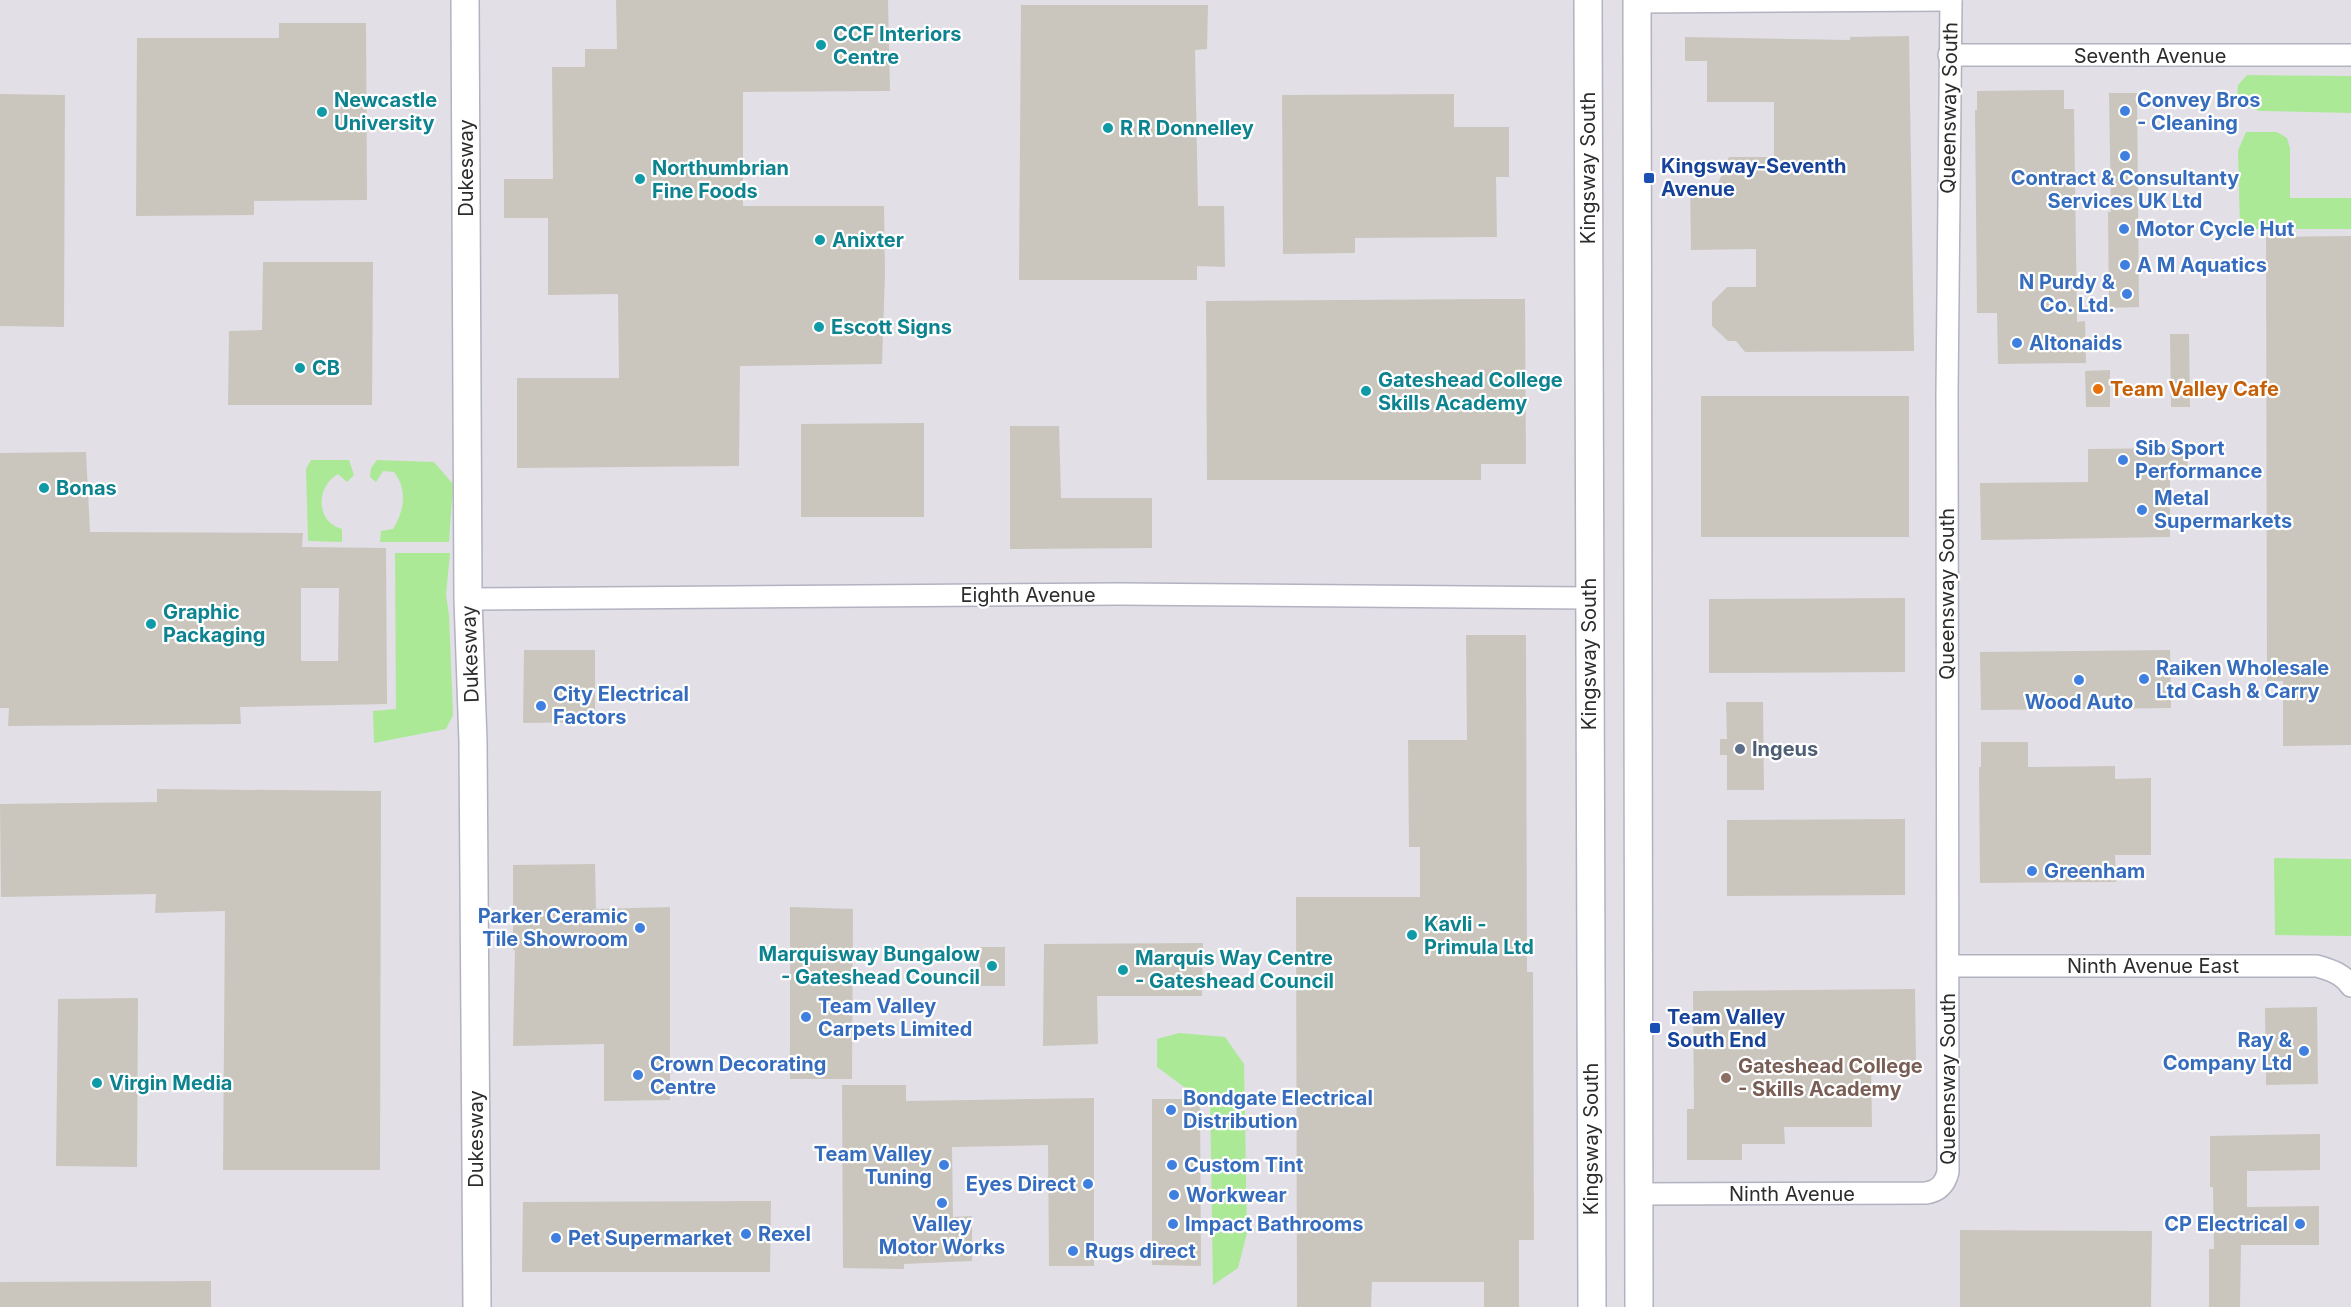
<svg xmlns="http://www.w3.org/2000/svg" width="2351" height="1307" font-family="Inter,sans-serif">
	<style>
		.industrial { fill: #e2dfe7 }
		.green { fill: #abe997 }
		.building { fill: #cac6bd; fill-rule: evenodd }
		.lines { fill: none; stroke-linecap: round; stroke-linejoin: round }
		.minor-casing { stroke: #b2b3c1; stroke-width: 24 }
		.tertiary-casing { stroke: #b2b3c1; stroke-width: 30 }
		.minor { stroke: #fff; stroke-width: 21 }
		.tertiary { stroke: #fff; stroke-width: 27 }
		.culture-dot { fill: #0f9aa8; stroke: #fff; stroke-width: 2 }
		.shop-dot { fill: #3f7fe0; stroke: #fff; stroke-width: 2 }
		.transit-dot { fill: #1a4fb4; stroke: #fff; stroke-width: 2 }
		.food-dot { fill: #e8710a; stroke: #fff; stroke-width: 2 }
		.service-dot { fill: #5c6f8a; stroke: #fff; stroke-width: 2 }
		.education-dot { fill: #8d6e63; stroke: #fff; stroke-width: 2 }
		.labels { text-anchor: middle; stroke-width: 4.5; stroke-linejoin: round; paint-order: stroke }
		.culture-label { font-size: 20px; font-weight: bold; fill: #0d838f; stroke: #fff; text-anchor: start }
		.street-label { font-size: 20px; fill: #2c2c2c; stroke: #fff }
		.shop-label { font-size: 20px; font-weight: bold; fill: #366cbe; stroke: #fff; text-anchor: start }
		.transit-label { font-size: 20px; font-weight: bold; fill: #164399; stroke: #fff; text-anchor: start }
		.food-label { font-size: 20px; font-weight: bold; fill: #c56008; stroke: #fff; text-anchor: start }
		.service-label { font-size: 20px; font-weight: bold; fill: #4e5e75; stroke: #fff; text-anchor: start }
		.education-label { font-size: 20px; font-weight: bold; fill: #785e54; stroke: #fff; text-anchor: start }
	</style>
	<rect width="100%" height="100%" fill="#efe9de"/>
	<!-- industrial -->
	<rect class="industrial" x="0" y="0" width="2351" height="1307"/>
	<!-- green -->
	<g class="green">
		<path d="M2247,75L2351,76V113L2261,111L2248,108L2237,98L2238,85Z"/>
		<path d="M2246,132H2277L2287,138L2290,148V198H2351V229H2240L2238,151Z"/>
		<path d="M311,460H349L354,475L347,482L338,474C316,486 315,522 342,529V542L308,541L306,469Z"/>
		<path d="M377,460L434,462L453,484L449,542H380L381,531L393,529C404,511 408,490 394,472L383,471L376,482L370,477L371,468Z"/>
		<path d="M395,553H450L446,595L449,615L453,715L446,729L374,743L373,711L396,709Z"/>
		<path d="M2274,858L2351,859V936L2275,935Z"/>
		<path d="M1179,1033L1225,1037L1244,1064L1247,1233L1238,1268L1213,1285L1210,1094L1191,1092L1157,1067V1039Z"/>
	</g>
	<!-- building -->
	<g class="building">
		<path d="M616,0H888L890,91L743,92V206H884L885,273L882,364L740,366L739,466L517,468V378H619L618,294L548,295V218H504V179H553L552,67H585V49H617Z"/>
		<path d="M1021,5H1208L1207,49L1195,50L1198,206H1224L1225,267L1197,266V280H1019Z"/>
		<path d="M279,23H366L367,200L254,201V215L136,216L137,38H279Z"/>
		<path d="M1909,36L1914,351L1745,352L1736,341H1728L1712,326V302L1727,287H1756V249L1691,250L1690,187L1717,186L1729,157H1774V102H1707V61H1685V37L1850,40V37Z"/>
		<path d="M2064,90V109H2074L2077,322L2085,321L2086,363L1998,364L1997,313H1977L1975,110H1977V91Z"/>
		<path d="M2109,93H2137L2139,307L2109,308L2108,212H2111Z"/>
		<path d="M0,94L65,95L64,327L0,326Z"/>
		<path d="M1454,94V127H1509V177H1496L1497,237L1355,238V253L1283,254L1282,95Z"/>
		<path d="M2351,236V745L2283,746V681H2267L2266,237Z"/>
		<path d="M263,262H373L372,405H228L229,331L262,330Z"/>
		<path d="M1494,299H1525L1526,464H1481V480H1207L1206,301Z"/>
		<path d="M2170,334H2189L2190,407H2171Z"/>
		<path d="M2110,370V407H2086L2085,371Z"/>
		<rect x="1701" y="396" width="208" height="141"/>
		<path d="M924,423V517H801V424Z"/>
		<path d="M1010,426H1059L1061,498H1152V548L1010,549Z"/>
		<path d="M2187,448L2188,470L2170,471V537L1981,540L1980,483L2088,482V449Z"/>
		<path d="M86,452L90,532L303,533L302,547L386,548L387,704L240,707L241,724L8,726L9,708H0V453ZM301,588H339L338,661H301Z"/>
		<path d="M1905,598V672L1709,673V599Z"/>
		<path d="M1466,635H1526L1527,972H1533L1534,1240H1519V1307H1484V1282H1372L1371,1307H1297L1296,897H1420V847H1409L1408,740H1467Z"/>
		<path d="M524,650H595V722L523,723Z"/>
		<path d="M2170,650L2171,708L1981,710L1980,652Z"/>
		<path d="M1726,702H1763L1764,790H1727V755H1720V739H1727Z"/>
		<path d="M1981,742H2028V767L2115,766V779L2151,778V855H2115L2116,882L1980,883L1979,767H1981Z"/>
		<path d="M157,789L381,791L380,1170H223L225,911L155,913L156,894L1,897L0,804L157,802Z"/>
		<path d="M1905,819V895L1727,896V820Z"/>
		<path d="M595,864L596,909L670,907V1100L604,1101V1044L513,1046L515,950H513V865Z"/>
		<path d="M790,907L853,909L852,1079H790Z"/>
		<path d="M1203,943L1202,996H1097L1098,1044L1043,1046L1044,944Z"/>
		<path d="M980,947H1005V986H979Z"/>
		<path d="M1915,989L1916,1062H1871L1872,1127H1784L1785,1144H1742V1160H1687V1109H1694L1693,991Z"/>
		<path d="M138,998L137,1167L56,1166L58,999Z"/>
		<path d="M2317,1007L2318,1084L2266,1085L2265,1008Z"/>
		<path d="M842,1085H906V1101L1094,1098V1266H1049L1048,1145L952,1147L953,1217L972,1216V1261L904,1264V1269L843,1268Z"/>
		<path d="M1152,1099H1200L1201,1266L1152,1265Z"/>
		<path d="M2320,1134V1170L2247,1171V1207L2319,1206V1245H2241L2240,1307H2209V1249H2214L2213,1187H2210V1136Z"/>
		<path d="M771,1201L770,1272H522L523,1202Z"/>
		<path d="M1960,1230L2152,1231L2151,1307H1960Z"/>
		<path d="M211,1281V1307H0V1282Z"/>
	</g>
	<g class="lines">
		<!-- minor casing -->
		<g class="minor-casing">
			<g id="minor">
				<path d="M1637,2L1951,0"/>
				<path d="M1949,55H2351"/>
				<path d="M468,599L1118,594L1589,598"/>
				<path d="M1949,966H2317C2331,970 2343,974 2351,986"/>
				<path d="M1640,1194L1926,1193C1939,1191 1945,1184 1948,1172L1947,394L1951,0"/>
			</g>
		</g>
		<!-- tertiary casing -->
		<g class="tertiary-casing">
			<g id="tertiary">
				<path d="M465,0L468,599L473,742L477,1307"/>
				<path d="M1588,0L1592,1307"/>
				<path d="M1637,0L1639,1307"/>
			</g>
		</g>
		<!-- minor -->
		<use href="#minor" class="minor"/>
		<!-- tertiary -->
		<use href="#tertiary" class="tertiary"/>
	</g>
	<!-- markers -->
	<g class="culture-dot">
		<circle cx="821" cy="45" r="6"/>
		<circle cx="322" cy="112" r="6"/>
		<circle cx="1108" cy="128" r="6"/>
		<circle cx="640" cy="179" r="6"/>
		<circle cx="820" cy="240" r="6"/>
		<circle cx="819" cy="327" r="6"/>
		<circle cx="300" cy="368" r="6"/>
		<circle cx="1366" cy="391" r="6"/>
		<circle cx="44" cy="488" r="6"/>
		<circle cx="151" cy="624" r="6"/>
		<circle cx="1412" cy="935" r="6"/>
		<circle cx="992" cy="966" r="6"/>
		<circle cx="1123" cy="970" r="6"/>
		<circle cx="97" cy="1083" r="6"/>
	</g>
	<g class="shop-dot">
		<circle cx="2125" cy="111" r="6"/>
		<circle cx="2125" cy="156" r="6"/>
		<circle cx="2124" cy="229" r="6"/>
		<circle cx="2125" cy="265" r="6"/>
		<circle cx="2127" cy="294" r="6"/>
		<circle cx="2017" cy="343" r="6"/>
		<circle cx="2123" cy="460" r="6"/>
		<circle cx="2142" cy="510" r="6"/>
		<circle cx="2144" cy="679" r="6"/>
		<circle cx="2079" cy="680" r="6"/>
		<circle cx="541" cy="706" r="6"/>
		<circle cx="2032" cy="871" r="6"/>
		<circle cx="640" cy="928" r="6"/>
		<circle cx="806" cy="1017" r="6"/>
		<circle cx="2304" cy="1051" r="6"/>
		<circle cx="638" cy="1075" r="6"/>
		<circle cx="1171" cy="1110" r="6"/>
		<circle cx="944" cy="1165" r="6"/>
		<circle cx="1172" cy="1165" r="6"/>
		<circle cx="1088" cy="1184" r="6"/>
		<circle cx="1174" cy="1195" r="6"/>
		<circle cx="942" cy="1203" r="6"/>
		<circle cx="1173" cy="1224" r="6"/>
		<circle cx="2300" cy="1224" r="6"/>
		<circle cx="746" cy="1234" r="6"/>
		<circle cx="556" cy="1238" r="6"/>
		<circle cx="1073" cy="1251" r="6"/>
	</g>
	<g class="transit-dot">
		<rect x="1643" y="172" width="12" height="12" rx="3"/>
		<rect x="1649" y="1022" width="12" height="12" rx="3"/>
	</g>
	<circle class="food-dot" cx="2098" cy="389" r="6"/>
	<circle class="service-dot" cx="1740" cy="749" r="6"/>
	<circle class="education-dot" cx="1726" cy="1078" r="6"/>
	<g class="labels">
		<!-- culture labels -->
		<g class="culture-label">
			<text x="833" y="41">CCF Interiors<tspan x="833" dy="23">Centre</tspan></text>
			<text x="334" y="107">Newcastle<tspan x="334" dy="23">University</tspan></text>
			<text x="1120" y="135">R R Donnelley</text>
			<text x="652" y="175">Northumbrian<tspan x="652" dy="23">Fine Foods</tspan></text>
			<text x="832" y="247">Anixter</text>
			<text x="831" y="334">Escott Signs</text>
			<text x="312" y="375">CB</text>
			<text x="1378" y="387">Gateshead College<tspan x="1378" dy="23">Skills Academy</tspan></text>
			<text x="56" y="495">Bonas</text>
			<text x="163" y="619">Graphic<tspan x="163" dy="23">Packaging</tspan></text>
			<text x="1424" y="931">Kavli -<tspan x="1424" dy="23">Primula Ltd</tspan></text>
			<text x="980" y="961" text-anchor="end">Marquisway Bungalow<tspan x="980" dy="23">- Gateshead Council</tspan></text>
			<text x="1135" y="965">Marquis Way Centre<tspan x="1135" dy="23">- Gateshead Council</tspan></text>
			<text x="109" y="1090">Virgin Media</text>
		</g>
		<!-- street labels -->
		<g class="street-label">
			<text x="2150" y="63">Seventh Avenue</text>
			<text transform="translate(1949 108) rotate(-89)" y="7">Queensway South</text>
			<text transform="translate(466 168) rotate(-90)" y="7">Dukesway</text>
			<text transform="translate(1588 168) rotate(-90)" y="7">Kingsway South</text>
			<text transform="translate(1947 594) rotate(-90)" y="7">Queensway South</text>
			<text x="1028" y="602">Eighth Avenue</text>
			<text transform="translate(470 654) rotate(-92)" y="7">Dukesway</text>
			<text transform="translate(1589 654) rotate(-90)" y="7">Kingsway South</text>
			<text x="2153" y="973">Ninth Avenue East</text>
			<text transform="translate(1948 1079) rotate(-90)" y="7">Queensway South</text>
			<text transform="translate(476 1139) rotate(-90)" y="7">Dukesway</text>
			<text transform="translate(1591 1139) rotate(-90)" y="7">Kingsway South</text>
			<text x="1792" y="1201">Ninth Avenue</text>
		</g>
		<!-- shop labels -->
		<g class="shop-label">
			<text x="2137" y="107">Convey Bros<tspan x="2137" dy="23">- Cleaning</tspan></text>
			<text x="2125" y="185" text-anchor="middle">Contract &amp; Consultanty<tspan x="2125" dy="23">Services UK Ltd</tspan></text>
			<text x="2136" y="236">Motor Cycle Hut</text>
			<text x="2137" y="272">A M Aquatics</text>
			<text x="2115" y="289" text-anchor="end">N Purdy &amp;<tspan x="2115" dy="23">Co. Ltd.</tspan></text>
			<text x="2029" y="350">Altonaids</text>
			<text x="2135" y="455">Sib Sport<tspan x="2135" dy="23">Performance</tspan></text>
			<text x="2154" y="505">Metal<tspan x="2154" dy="23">Supermarkets</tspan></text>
			<text x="2156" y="675">Raiken Wholesale<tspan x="2156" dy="23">Ltd Cash &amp; Carry</tspan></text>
			<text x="553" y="701">City Electrical<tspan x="553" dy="23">Factors</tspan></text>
			<text x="2079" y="709" text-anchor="middle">Wood Auto</text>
			<text x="2044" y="878">Greenham</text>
			<text x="628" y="923" text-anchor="end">Parker Ceramic<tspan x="628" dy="23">Tile Showroom</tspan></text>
			<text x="818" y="1013">Team Valley<tspan x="818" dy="23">Carpets Limited</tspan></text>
			<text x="2292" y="1047" text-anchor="end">Ray &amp;<tspan x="2292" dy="23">Company Ltd</tspan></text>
			<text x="650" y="1071">Crown Decorating<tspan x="650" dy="23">Centre</tspan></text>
			<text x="1183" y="1105">Bondgate Electrical<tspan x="1183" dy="23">Distribution</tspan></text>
			<text x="932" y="1161" text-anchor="end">Team Valley<tspan x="932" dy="23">Tuning</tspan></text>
			<text x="1184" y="1172">Custom Tint</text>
			<text x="1076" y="1191" text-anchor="end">Eyes Direct</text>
			<text x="1186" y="1202">Workwear</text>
			<text x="942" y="1231" text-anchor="middle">Valley<tspan x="942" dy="23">Motor Works</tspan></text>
			<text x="1185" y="1231">Impact Bathrooms</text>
			<text x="2288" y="1231" text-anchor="end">CP Electrical</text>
			<text x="758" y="1241">Rexel</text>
			<text x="568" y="1245">Pet Supermarket</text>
			<text x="1085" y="1258">Rugs direct</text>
		</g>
		<!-- transit labels -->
		<g class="transit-label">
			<text x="1661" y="173">Kingsway-Seventh<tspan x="1661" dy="23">Avenue</tspan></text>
			<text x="1667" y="1024">Team Valley<tspan x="1667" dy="23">South End</tspan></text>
		</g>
		<!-- food labels -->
		<g class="food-label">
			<text x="2110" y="396">Team Valley Cafe</text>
		</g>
		<!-- service labels -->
		<g class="service-label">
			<text x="1752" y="756">Ingeus</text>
		</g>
		<!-- education labels -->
		<g class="education-label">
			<text x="1738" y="1073">Gateshead College<tspan x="1738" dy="23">- Skills Academy</tspan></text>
		</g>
	</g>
</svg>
